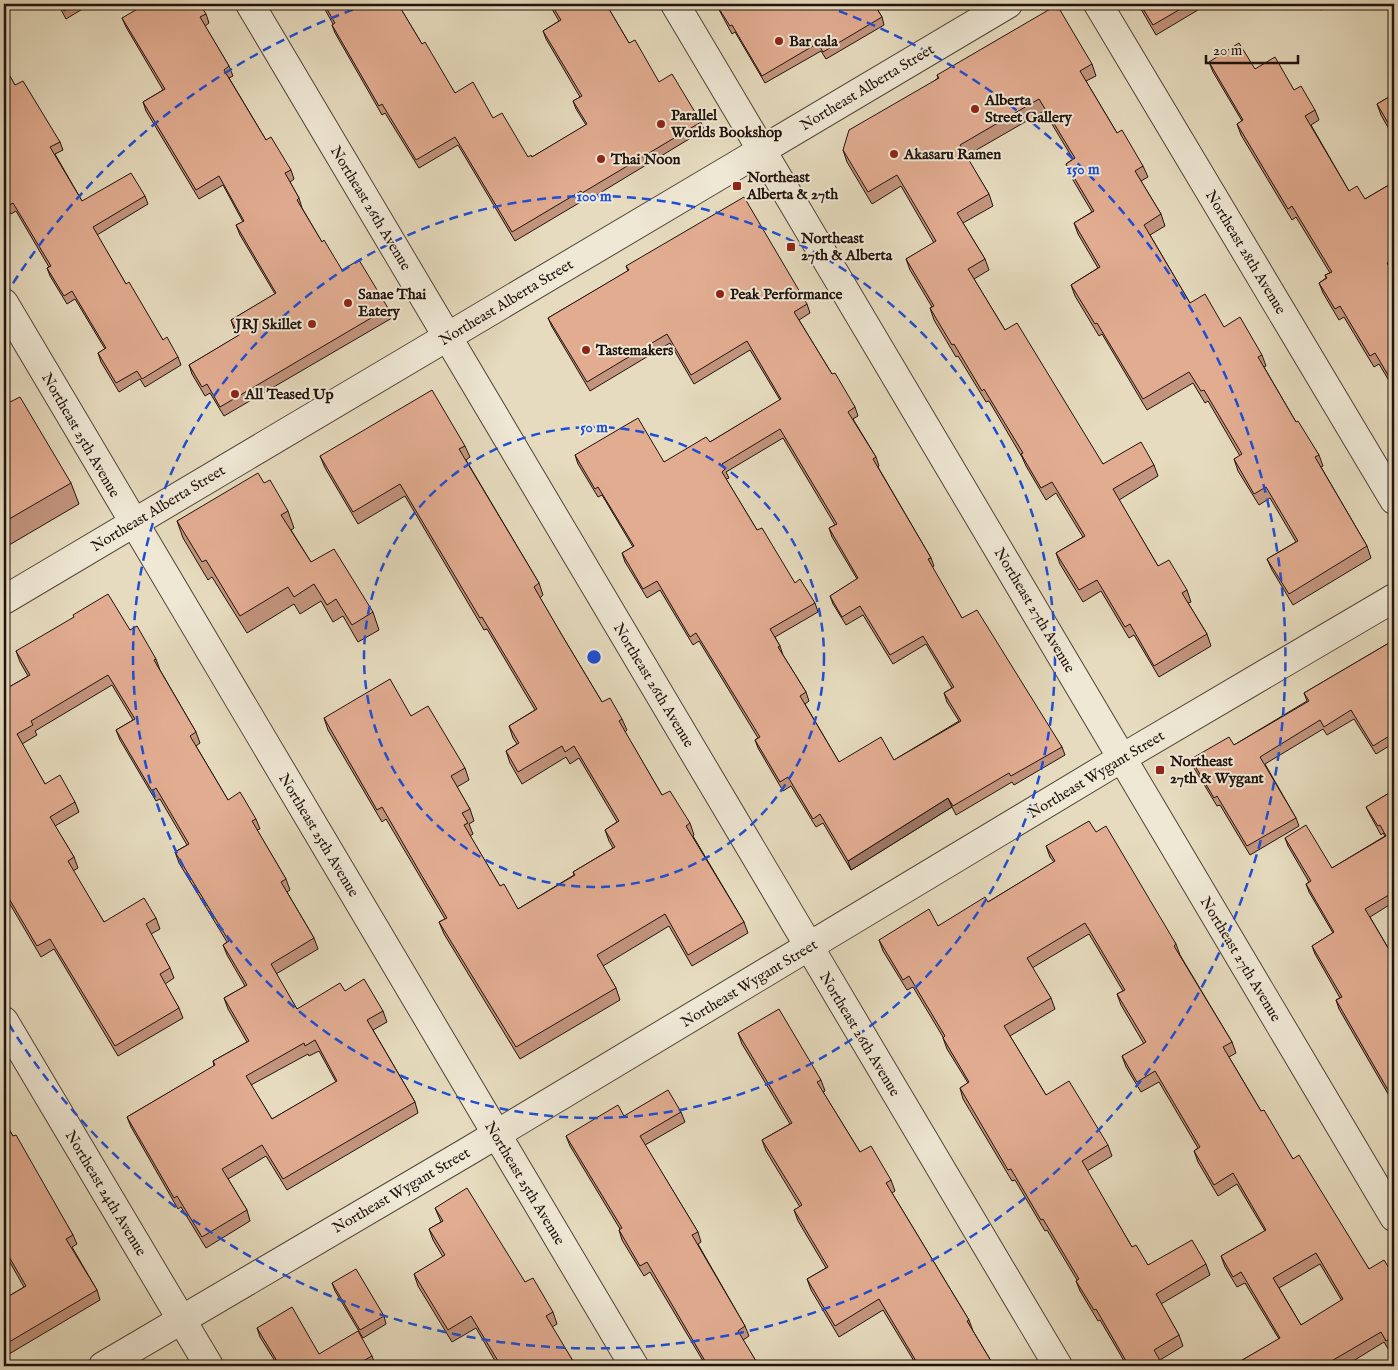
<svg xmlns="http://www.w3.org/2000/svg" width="1398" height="1370" font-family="'IM FELL English',serif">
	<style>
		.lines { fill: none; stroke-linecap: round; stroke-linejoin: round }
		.minor-casing { stroke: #524539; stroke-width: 30 }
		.minor { stroke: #efe8d5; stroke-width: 28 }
		.wall { fill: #c2947d; stroke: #21130d; fill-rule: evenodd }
		.shaded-wall { fill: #9e7866; stroke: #21130d }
		.building { fill: #e2ac91; stroke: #21130d; fill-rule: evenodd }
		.ring { fill: none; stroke: #1d4ed8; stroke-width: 2.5; stroke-dasharray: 9 6 }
		.poi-dot { fill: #8f2418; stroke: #efe8d5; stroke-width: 2 }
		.labels { text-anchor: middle; stroke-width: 4; stroke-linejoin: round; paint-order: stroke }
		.poi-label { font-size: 15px; font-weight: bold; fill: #21130d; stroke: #efe8d5; text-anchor: start }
		.street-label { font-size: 15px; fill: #21130d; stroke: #efe8d5 }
		.centre { fill: #1d4ed8; stroke: #efe8d5; stroke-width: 2.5 }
		.ring-label { font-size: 15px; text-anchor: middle; font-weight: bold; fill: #1d4ed8; stroke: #efe8d5; stroke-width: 4; stroke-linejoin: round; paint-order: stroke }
	</style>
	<rect width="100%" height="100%" fill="#e6dbbe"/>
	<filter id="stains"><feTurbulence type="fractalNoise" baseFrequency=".004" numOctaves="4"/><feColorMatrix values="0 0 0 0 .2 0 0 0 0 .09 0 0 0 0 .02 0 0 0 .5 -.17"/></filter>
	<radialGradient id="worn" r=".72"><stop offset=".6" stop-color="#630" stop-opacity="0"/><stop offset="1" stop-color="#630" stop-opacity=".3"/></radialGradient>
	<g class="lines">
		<!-- minor casing -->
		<g class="minor-casing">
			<g id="minor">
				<path d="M250,4L1058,1366"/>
				<path d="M675,4L1394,1217"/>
				<path d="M1098,4L1394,500"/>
				<path d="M4,303L634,1366"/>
				<path d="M4,600L1008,4"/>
				<path d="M4,1021L209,1366"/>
				<path d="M103,1366L472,1149L1122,758L1394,598"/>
			</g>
		</g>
		<!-- minor -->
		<use href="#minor" class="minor"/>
	</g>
	<!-- wall -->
	<g class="wall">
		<path d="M58,4H89V5L66,19Z"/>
		<path d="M322,4H398L422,44L455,93L493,118L528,157H532L586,125L576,109L573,101L580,97L546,39L543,31L559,21L549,4H606L629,43L659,82L701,122L704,130L585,202L584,200L515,241L458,145L419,168L385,113L382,115L335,33L332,25L333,24Z"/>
		<path d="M716,4H874L882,17L884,25L826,59L821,51L765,83L735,32L732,34Z"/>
		<path d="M1138,4H1208L1156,35Z"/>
		<path d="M1317,4H1331L1320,10Z"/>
		<path d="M206,14L209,23L205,26L229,66L233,76L229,78L266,140L291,170L294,179L290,182L299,198L302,208L322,242L342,270L388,308L392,318L224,416L210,393L205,396L192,374L189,365L238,336L234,329L231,320L275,294L240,235L236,225L243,222L223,185L199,199L146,111L143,102L163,90L126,27L122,18Z"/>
		<path d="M1209,62L1255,69L1294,90L1315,110L1319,120L1311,125L1349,191L1365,199L1394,182V272L1393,273L1394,275V389L1379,364L1374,367L1344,317L1339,320L1323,293L1319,283L1326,278L1325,275L1330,273L1296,217L1292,220L1241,135L1237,124L1242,121L1213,72Z"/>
		<path d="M1092,64L1096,76L1086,81L1117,133L1143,166L1148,177L1141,181L1161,214L1165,226L1150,235L1190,303L1262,355L1266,366L1264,367L1296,422L1319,455L1323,466L1321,467L1367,546L1371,558L1293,605L1272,570L1267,559L1296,542L1270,498L1259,505L1238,471L1234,459L1240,456L1208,401L1205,403L1193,383L1147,410L1102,334L1099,336L1075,296L1071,285L1098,268L1078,234L1074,223L1092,212L1070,175L1066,164L1073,159L1044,111L966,156L989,194L993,206L963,223L985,259L989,270L974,279L1005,330L1103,464L1154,465L1158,476L1119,500L1158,566L1187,590L1191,602L1188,603L1207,634L1211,646L1159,677L1134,635L1129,638L1101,591L1083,602L1060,564L1056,553L1083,537L1056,493L1046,500L1026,466L1022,457L989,401L986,402L958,356L956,357L934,320L930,308L932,307L910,270L906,259L934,243L901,186L872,204L847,162L843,150L938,78L937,75Z"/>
		<path d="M4,66L15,85L60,142L63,150L55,154L82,201L145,196L148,204L97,235L126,284L163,340L178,357L181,365L145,387L140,379L119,392L101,362L98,353L105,349L75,299L67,304L50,276L47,268L49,267L16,211L11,214L4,202Z"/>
		<path d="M1394,94V138L1381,115L1377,104Z"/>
		<path d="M626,266L807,304L810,313L799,320L832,374L855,407L858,416L853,419L876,457L879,466L878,467L931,558L934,566L932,567L962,618L1062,747L1065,755L1014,785L1012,782L956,815L952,807L851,870L823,823L816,827L791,786L783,791L758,748L755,740L758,738L699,641L693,645L660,590L647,598L625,562L622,553L633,547L602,495L598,497L578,464L575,455L664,462L710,442L780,400L750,350L694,384L670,343L590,391L552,327L548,318L628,271ZM783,438L835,525L829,528L832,537L857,579L830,596L833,604L846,625L863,615L893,664L926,644L952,688L944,693L947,702L959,721L894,760L839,762L805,704L809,701L806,692L783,655L780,646L775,637L818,612L815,603L795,583L757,530L726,479L729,478L726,472Z"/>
		<path d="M4,392L10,402L71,483L79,504L4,548Z"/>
		<path d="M465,446L470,457L466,460L539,583L543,595L540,598L563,637L602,702L622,719L627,730L625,732L662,795L690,823L694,835L693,836L744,922L748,933L692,966L669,926L603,966L616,988L620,1000L520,1059L444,934L439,922L445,919L386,819L382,822L328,730L324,718L411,716L465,768L469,780L457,787L470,809L474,821L469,824L473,834L470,836L500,886L518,909L574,875L573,872L613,848L609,841L605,830L617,822L579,758L570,764L566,757L522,784L510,763L506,751L517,744L513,738L509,726L535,710L487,629L484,630L405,496L358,524L325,468L320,456Z"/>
		<path d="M264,483L288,511L294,528L291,530L311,562L373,612L379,630L358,642L343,616L333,622L321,601L300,614L294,604L247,633L212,577L208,580L183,538L177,521Z"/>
		<path d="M130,630L156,659L160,670L196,732L200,743L196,746L228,800L256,819L260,829L257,830L286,879L290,890L287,892L314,938L318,949L276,974L297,1009L345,991L383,1011L387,1022L373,1030L415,1102L418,1113L287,1190L266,1156L228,1179L247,1210L250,1221L206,1248L181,1207L178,1209L131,1127L127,1117L214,1066L213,1061L247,1042L228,1009L224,998L245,986L227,955L223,945L227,942L179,863L175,852L187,845L160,799L156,801L120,740L116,730L133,720L112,685L35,731L37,735L22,744L45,784L75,802L79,812L55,826L74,857L78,868L73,871L104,922L156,918L160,929L151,934L170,968L174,978L165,984L179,1008L183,1018L118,1056L54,949L41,957L4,894V690L28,676L20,662L16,651ZM319,1051L336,1082L272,1119L251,1085L308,1054L309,1056Z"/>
		<path d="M1394,640V743L1376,754L1354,719L1327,735L1323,729L1265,764L1296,818L1299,826L1250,855L1220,805L1217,806L1194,768L1191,759L1234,745L1307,701L1304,693Z"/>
		<path d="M1394,790V902L1370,917L1394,958V1097L1391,1099L1339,1009L1336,1000L1340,998L1315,954L1312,946L1333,933L1309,892L1306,884L1309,882L1288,846L1285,838L1332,868L1385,836L1383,833L1381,835L1370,815L1366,807Z"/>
		<path d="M1096,832L1176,944L1180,955L1232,1042L1236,1053L1229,1057L1261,1111L1293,1159L1369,1269L1394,1276V1349L1390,1352L1384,1342L1345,1366H1232L1279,1339L1245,1283L1237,1287L1225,1267L1221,1256L1265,1231L1237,1184L1218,1196L1198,1162L1194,1151L1198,1148L1159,1082L1141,1092L1126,1067L1122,1056L1144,1044L1121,1005L1117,994L1123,991L1089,934L1032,968L1051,998L1055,1009L1010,1036L1046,1095L1108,1145L1112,1156L1087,1171L1132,1247L1148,1265L1206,1264L1210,1275L1161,1304L1179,1335L1183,1346L1160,1360L1163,1366H1127L1100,1320L1098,1321L1080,1291L1076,1281L1077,1280L1047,1230L1045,1231L1015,1180L1012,1181L963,1099L960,1088L968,1083L947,1049L943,1038V1037L913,987L907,990L883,951L879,940L938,926L988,902L1054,862L1050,857L1046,846ZM1320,1264L1342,1301L1301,1325L1279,1288Z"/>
		<path d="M738,1033L821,1080L825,1091L823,1092L860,1152L891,1180L895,1191L892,1193L969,1320L973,1331L994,1366H917L883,1310L839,1337L811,1290L807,1279L826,1268L798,1221L794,1210L800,1207L766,1151L762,1140L790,1124L742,1044Z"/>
		<path d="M681,1112L685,1122L645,1145L698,1232L701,1242L698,1244L745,1326L749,1336L743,1340L759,1366H706L650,1272L644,1276L622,1240L619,1230L620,1229L570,1146L566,1136L624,1116Z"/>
		<path d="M4,1121L73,1235L77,1244L72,1247L97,1290L100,1300L4,1357V1299L24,1287L4,1252Z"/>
		<path d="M435,1208L525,1282L553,1312L557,1324L552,1327L576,1366H498L476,1328L452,1342L418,1286L414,1274L443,1257L433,1240L429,1229L441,1222Z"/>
		<path d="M332,1283L384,1316L386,1324L363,1338L335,1291Z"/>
		<path d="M257,1328L319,1354L372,1356L375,1364L372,1366H278L260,1337Z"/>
	</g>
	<!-- shaded-wall -->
	<path class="shaded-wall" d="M948,798L952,807L851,870L848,861Z"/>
	<!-- building -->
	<g class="building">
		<path d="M59,4H77L64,11Z"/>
		<path d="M146,4H200L206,14L200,17L229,66L224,70L266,140L271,137L291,170L285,173L299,198L297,200L322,242L324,240L342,270L359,260L388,308L220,407L207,384L202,387L189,365L239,335L231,320L276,293L236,225L244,221L219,176L196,190L143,102L165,89L122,18Z"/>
		<path d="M324,4H398L422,44L425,42L455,93L473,82L493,118L502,113L528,157L531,155L532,157L587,124L573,101L582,96L543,31L561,20L551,4H606L629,43L635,40L659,82L672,74L701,122L582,193L581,191L512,232L455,137L416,160L382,104L379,106L332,25L335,23Z"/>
		<path d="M716,4H874L882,17L823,52L818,43L762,76L732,25L730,26Z"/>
		<path d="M1140,4H1189L1153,25Z"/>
		<path d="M1057,5L1092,64L1080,71L1117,133L1122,130L1143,166L1135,171L1161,214L1144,225L1190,303L1205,294L1224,327L1240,317L1262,355L1258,357L1296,422L1298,421L1319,455L1315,457L1367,546L1289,594L1267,559L1298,541L1266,487L1254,494L1234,459L1242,454L1204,390L1201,391L1189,372L1143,399L1097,323L1095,324L1071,285L1100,267L1074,223L1094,211L1066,164L1075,158L1039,99L960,145L989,194L957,213L985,259L968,269L1005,330L1017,323L1103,464L1141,442L1154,465L1113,489L1158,566L1169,560L1187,590L1182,593L1207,634L1154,666L1130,624L1125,627L1097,580L1079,590L1056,553L1085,536L1052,482L1041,488L1021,454L1023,453L984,389L982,391L954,344L952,345L930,308L934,306L906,259L936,241L897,175L868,192L843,150L849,130L939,78L937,75Z"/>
		<path d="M1239,43L1255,69L1275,57L1294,90L1301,86L1315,110L1305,116L1349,191L1357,186L1365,199L1394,182V259L1387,263L1394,275V385L1375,353L1370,356L1340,306L1335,309L1319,283L1327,278L1325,275L1332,272L1292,206L1288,209L1237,124L1243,120L1209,62Z"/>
		<path d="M4,66L15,85L23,81L60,142L50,147L82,201L131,173L145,196L93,227L126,284L129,282L163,340L167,337L178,357L142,379L137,371L116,383L98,353L106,348L72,291L64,296L47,268L51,266L13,203L8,206L4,199Z"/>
		<path d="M1394,94V133L1377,104Z"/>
		<path d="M744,197L807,304L794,312L832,374L835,373L855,407L848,412L876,457L873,459L931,558L928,559L962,618L977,610L1062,747L1011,776L1009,773L953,806L948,798L848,861L820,814L813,819L788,777L780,782L755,740L760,737L696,633L690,637L657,581L643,589L622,553L634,546L598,487L595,489L575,455L638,418L664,462L706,437L710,442L781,399L747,341L691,375L667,334L587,382L548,318L629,270L626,266ZM780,429L837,524L829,528L858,578L830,596L842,617L860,606L890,655L923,636L954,687L944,693L961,721L894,760L881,737L839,762L800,696L806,692L778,647L780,646L770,629L815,603L800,579L795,583L762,528L757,530L722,472L725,469L722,464Z"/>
		<path d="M432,390L465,446L459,449L539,583L534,587L563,637L602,702L610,698L622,719L619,721L662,795L670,791L690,823L686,826L744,922L688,955L665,914L597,955L616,988L516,1047L439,922L447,918L418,869L382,807L377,810L324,718L390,679L411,716L428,706L465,768L451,776L470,809L462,813L468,823L464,825L500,886L504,884L518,909L575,875L573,872L615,847L605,830L619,821L574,746L565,752L562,746L518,772L506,751L519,743L509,726L537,709L482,617L480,618L400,484L353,512L320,456Z"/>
		<path d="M4,392L10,402L20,397L71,483L4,522Z"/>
		<path d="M258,473L264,483L270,480L288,511L281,515L311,562L334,549L373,612L352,625L336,599L327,605L314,584L294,597L288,587L240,616L206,560L202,562L177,521Z"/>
		<path d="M108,594L130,630L137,626L156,659L154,660L196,732L190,736L228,800L240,792L256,819L252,821L286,879L281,882L314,938L271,964L297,1009L340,983L345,991L364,979L383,1011L367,1020L415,1102L283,1179L262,1145L222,1169L247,1210L202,1237L177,1196L174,1198L127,1117L215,1065L213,1061L249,1041L224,998L247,985L223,945L229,941L175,852L189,844L156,788L152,791L116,730L135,719L108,675L31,721L33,725L17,734L45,784L60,775L75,802L50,817L74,857L68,861L104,922L144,898L156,918L146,924L170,968L160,974L179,1008L115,1046L50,939L37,946L4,890V690L30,675L16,651L74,617L73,615ZM315,1040L337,1081L272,1119L246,1076L304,1043L305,1046Z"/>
		<path d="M1394,640V740L1391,735L1373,746L1351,710L1324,727L1320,720L1260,757L1296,818L1247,846L1217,796L1214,798L1191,759L1229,737L1234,745L1309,701L1304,693Z"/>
		<path d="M1394,790V892L1365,909L1394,958V1094L1391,1088L1388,1090L1336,1000L1342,997L1312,946L1334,932L1306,884L1311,881L1285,838L1306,825L1332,868L1386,836L1380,825L1378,826L1366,807Z"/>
		<path d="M1089,821L1096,832L1106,826L1176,944L1174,946L1232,1042L1223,1047L1261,1111L1264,1110L1293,1159L1299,1155L1369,1269L1384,1260L1394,1276V1336L1386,1341L1381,1332L1323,1366H1232L1280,1338L1241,1272L1233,1277L1221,1256L1266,1230L1233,1173L1214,1185L1194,1151L1200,1147L1155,1071L1137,1082L1122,1056L1146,1042L1117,994L1125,990L1085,923L1027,958L1051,998L1004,1026L1046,1095L1069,1081L1108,1145L1082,1161L1132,1247L1136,1245L1148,1265L1192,1240L1206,1264L1156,1294L1179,1335L1154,1350L1163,1366H1129L1096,1309L1094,1310L1076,1281L1079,1279L1043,1219L1041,1220L1011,1169L1008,1170L960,1088L969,1082L943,1038L945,1036L909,976L903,980L879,940L929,909L938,926L985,897L988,902L1055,861L1046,846ZM1316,1253L1343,1299L1301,1325L1273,1278Z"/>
		<path d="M779,1009L821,1080L817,1082L860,1152L871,1146L891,1180L886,1183L969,1320L967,1321L994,1366H919L879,1299L835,1326L807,1279L828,1267L794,1210L802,1205L762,1140L792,1123L738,1033Z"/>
		<path d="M668,1090L681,1112L640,1136L698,1232L692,1235L745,1326L738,1331L759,1366H708L647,1262L640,1266L619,1230L622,1228L566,1136L618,1105L624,1116Z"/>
		<path d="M4,1121L13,1136L16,1135L73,1235L66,1239L97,1290L4,1345V1299L26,1286L4,1248Z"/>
		<path d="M467,1188L525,1282L533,1278L553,1312L546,1316L576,1366H501L471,1316L448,1330L414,1274L445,1255L429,1229L443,1221L435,1208Z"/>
		<path d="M356,1269L384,1316L360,1330L332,1283Z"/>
		<path d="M292,1307L319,1354L358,1331L372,1356L354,1366H280L257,1328Z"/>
	</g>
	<!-- distance rings -->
	<g class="ring">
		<circle cx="594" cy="657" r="230"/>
		<circle cx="594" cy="657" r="461"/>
		<path d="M5 296A691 691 0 0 1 363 6M825 6A691 691 0 1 1 5 1018"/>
	</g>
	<!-- markers -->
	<g class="poi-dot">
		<circle cx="779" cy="41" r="5"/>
		<circle cx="975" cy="109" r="5"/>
		<circle cx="661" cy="124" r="5"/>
		<circle cx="894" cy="154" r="5"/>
		<circle cx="601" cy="159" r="5"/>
		<rect x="732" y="181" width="10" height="10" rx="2.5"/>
		<rect x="786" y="242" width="10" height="10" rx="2.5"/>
		<circle cx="720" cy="294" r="5"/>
		<circle cx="348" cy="303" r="5"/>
		<circle cx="312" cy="324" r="5"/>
		<circle cx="586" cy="350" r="5"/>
		<circle cx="235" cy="394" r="5"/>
		<rect x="1155" y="765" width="10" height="10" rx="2.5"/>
	</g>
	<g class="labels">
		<!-- poi labels -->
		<g class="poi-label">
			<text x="789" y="46">Bar cala</text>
			<text x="985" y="105">Alberta<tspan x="985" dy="17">Street Gallery</tspan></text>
			<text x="671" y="120">Parallel<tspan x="671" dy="17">Worlds Bookshop</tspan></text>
			<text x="904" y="159">Akasaru Ramen</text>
			<text x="611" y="164">Thai Noon</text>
			<text x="747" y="182">Northeast<tspan x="747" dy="17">Alberta &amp; 27th</tspan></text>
			<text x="801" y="243">Northeast<tspan x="801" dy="17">27th &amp; Alberta</tspan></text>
			<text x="358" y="299">Sanae Thai<tspan x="358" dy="17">Eatery</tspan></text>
			<text x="730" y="299">Peak Performance</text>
			<text x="302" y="329" text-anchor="end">JRJ Skillet</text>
			<text x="596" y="355">Tastemakers</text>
			<text x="245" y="399">All Teased Up</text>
			<text x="1170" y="766">Northeast<tspan x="1170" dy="17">27th &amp; Wygant</tspan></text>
		</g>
		<!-- street labels -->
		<g class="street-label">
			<text transform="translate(867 87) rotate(-31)" y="5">Northeast Alberta Street</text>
			<text transform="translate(371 208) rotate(59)" y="5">Northeast 26th Avenue</text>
			<text transform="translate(1246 252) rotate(59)" y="5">Northeast 28th Avenue</text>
			<text transform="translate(506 302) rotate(-31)" y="5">Northeast Alberta Street</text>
			<text transform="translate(81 435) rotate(60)" y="5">Northeast 25th Avenue</text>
			<text transform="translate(158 508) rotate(-31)" y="5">Northeast Alberta Street</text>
			<text transform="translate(1035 610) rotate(59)" y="5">Northeast 27th Avenue</text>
			<text transform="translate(654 685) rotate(59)" y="5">Northeast 26th Avenue</text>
			<text transform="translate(1096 774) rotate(-31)" y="5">Northeast Wygant Street</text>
			<text transform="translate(319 835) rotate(59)" y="5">Northeast 25th Avenue</text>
			<text transform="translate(1241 959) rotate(59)" y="5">Northeast 27th Avenue</text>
			<text transform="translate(749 983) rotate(-31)" y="5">Northeast Wygant Street</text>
			<text transform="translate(860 1034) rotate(59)" y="5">Northeast 26th Avenue</text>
			<text transform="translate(525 1183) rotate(59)" y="5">Northeast 25th Avenue</text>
			<text transform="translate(401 1190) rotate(-30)" y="5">Northeast Wygant Street</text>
			<text transform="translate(106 1193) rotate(59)" y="5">Northeast 24th Avenue</text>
		</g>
	</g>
	<circle cx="594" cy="657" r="8" class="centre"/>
	<g class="ring-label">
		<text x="1083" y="174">150 m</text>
		<text x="594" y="201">100 m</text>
		<text x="594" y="432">50 m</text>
	</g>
	<!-- margin -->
	<rect width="1398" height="1370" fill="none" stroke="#e6dbbe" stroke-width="20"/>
	<rect x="5" y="5" width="1388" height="1360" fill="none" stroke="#21130d" stroke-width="2.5"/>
	<rect x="10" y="10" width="1378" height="1350" fill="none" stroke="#21130d"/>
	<!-- scale -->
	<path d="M1206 55v8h92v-8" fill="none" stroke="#21130d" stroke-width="2.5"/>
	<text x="1213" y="55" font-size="15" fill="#21130d" stroke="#efe8d5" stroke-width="4" paint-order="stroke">20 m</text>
	<rect width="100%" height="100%" filter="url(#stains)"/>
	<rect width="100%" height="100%" fill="url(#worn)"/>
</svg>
